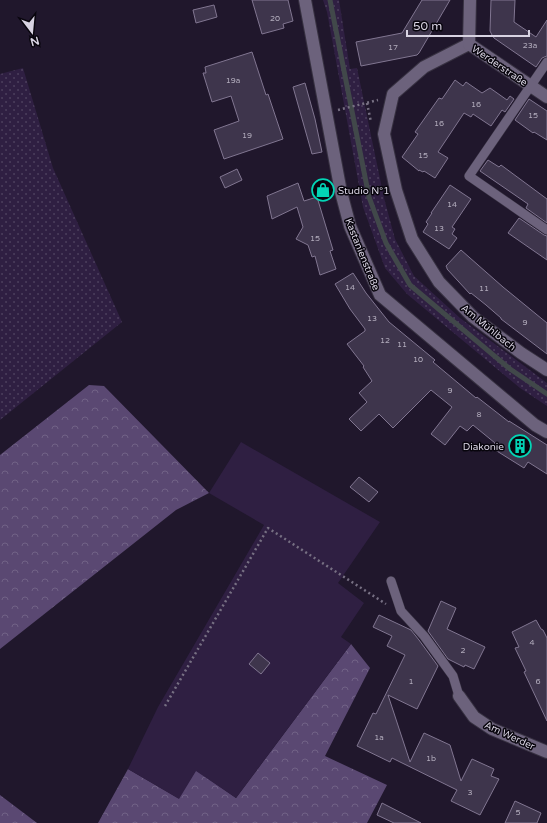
<svg xmlns="http://www.w3.org/2000/svg" width="547" height="823" font-family="'Varela Round',sans-serif">
	<style>
		.grass { fill: url(#grass-dots) }
		.forest { fill: url(#forest-crowns) }
		.garden { fill: #2f1f42 }
		.lines { fill: none; stroke-linecap: round; stroke-linejoin: round }
		.stream { stroke: #41484a; stroke-width: 5 }
		.building { fill: #3e354c; stroke: #817691 }
		.lane-casing { stroke: #373141; stroke-width: 10 }
		.street-casing { stroke: #373141; stroke-width: 14 }
		.path { stroke: #777083; stroke-width: 2.5; stroke-dasharray: 2 3; stroke-linecap: butt }
		.lane { stroke: #6c627c; stroke-width: 9 }
		.street { stroke: #6c627c; stroke-width: 12 }
		.labels { text-anchor: middle; stroke-width: 3; stroke-linejoin: round; paint-order: stroke }
		.number-label { font-size: 8px; fill: #b2acbc }
		.street-label { font-size: 10px; fill: #d8d3e2; stroke: #08050d }
		.poi-label { font-size: 10px; fill: #d8d3e2; stroke: #08050d; text-anchor: start }
	</style>
	<defs>
		<pattern id="grass-dots" width="8" height="8" patternUnits="userSpaceOnUse"><rect width="8" height="8" fill="#2f1f42"/><path d="M2 2h.1M6 6h.1" fill="none" stroke="#4c3f5d" stroke-width="1.8" stroke-linecap="round"/></pattern>
		<pattern id="forest-crowns" width="20" height="18" patternUnits="userSpaceOnUse"><rect width="20" height="18" fill="#5a4872"/><path d="M2 6a3 3 0 1 1 6 0M12 15a3 3 0 1 1 6 0" fill="none" stroke="#716286"/></pattern>
	</defs>
	<rect width="100%" height="100%" fill="#20172c"/>
	<!-- grass -->
	<g class="grass">
		<path d="M323,0H339L350,69L357,68L384,198L395,239L414,276L460,318L547,383V406L520,388L407,294L385,268L363,207L327,12Z"/>
		<path d="M23,68L53,168L122,322L0,420V74Z"/>
	</g>
	<!-- forest -->
	<g class="forest">
		<path d="M89,385L104,386L209,493L176,510L0,649V455Z"/>
		<path d="M351,644L370,668L325,756L387,785L367,823H98L128,769L178,798L196,770L236,798Z"/>
		<path d="M0,795L37,823H0Z"/>
	</g>
	<!-- garden -->
	<path class="garden" d="M241,442L380,522L338,583L364,603L341,637L351,644L236,798L196,771L179,799L128,769L158,707L264,525L209,493Z"/>
	<g class="lines">
		<!-- stream -->
		<path class="stream" d="M330,0L369,197L386,243L410,285L510,369L547,394"/>
	</g>
	<!-- building -->
	<g class="building">
		<path d="M252,0H288L293,21L283,24L284,28L262,34Z"/>
		<path d="M422,0H450L419,53L417,55L361,66L356,42L402,33Z"/>
		<path d="M491,0H515L514,22L536,37L547,20V56L542,58L536,67L494,38L492,35L490,31Z"/>
		<path d="M214,5L217,17L196,23L193,10Z"/>
		<path d="M252,52L266,95L268,94L283,139L224,159L214,130L239,121L231,96L212,102L203,73H206L205,67Z"/>
		<path d="M455,80L463,86L466,82L482,93L490,88L507,100L510,96L514,99L505,112L502,110L491,126L473,114L471,117L464,113L438,152L448,158L435,178L424,171L423,172L419,170V171L402,157L418,134L415,132L439,98L442,99Z"/>
		<path d="M305,83L315,119L322,152L312,154L293,87Z"/>
		<path d="M529,99L547,111V140L534,132L533,133L515,120Z"/>
		<path d="M488,160L499,167L501,165L547,199V223L526,208L528,204L480,171Z"/>
		<path d="M237,169L242,180L225,188L220,177Z"/>
		<path d="M298,183L304,201L317,197L333,250L330,251L336,269L320,275L315,256L312,257L308,245L296,239L303,227L297,207L272,219L267,196Z"/>
		<path d="M450,185L471,199L452,227L455,229L452,234L457,238L449,249L423,232L428,224L426,222L432,213H431Z"/>
		<path d="M519,218L544,235L547,236V260L508,233Z"/>
		<path d="M461,250L503,287L547,323V354L501,319V318L486,305L471,293L470,294L447,269V268L446,266Z"/>
		<path d="M353,273L366,293L389,322L435,360L433,362L476,398L477,397L509,422V421L547,445V474L528,462L524,468L492,448L495,443L473,425L467,431L460,426L445,445L431,434L452,407L431,390L393,428L379,414L361,431L349,419L367,402L359,393L372,381L363,367L364,366L347,344L365,331V329L350,309L335,284Z"/>
		<path d="M359,477L378,492L369,502L350,487Z"/>
		<path d="M441,601L456,608L447,629L485,647L474,669L465,665L464,667L448,659L428,631Z"/>
		<path d="M379,615L411,630L419,640L438,666L417,709L388,695L410,762L424,733L450,745L461,781L472,759L494,769L491,776L499,779L480,815L451,801L457,790L392,758L390,762L357,746L373,713L376,714L405,655L387,646L392,636L373,627Z"/>
		<path d="M536,620L541,629L543,630L547,638V721L524,672L526,671L515,648L519,647L512,632Z"/>
		<path d="M258,653L270,663L261,674L249,664Z"/>
		<path d="M515,801L541,813L537,823H505Z"/>
		<path d="M382,803L421,823H394L377,815Z"/>
	</g>
	<g class="lines">
		<!-- lane casing -->
		<g class="lane-casing">
			<g id="lane">
				<path d="M547,62L469,176L547,230"/>
				<path d="M391,581L401,611L424,636L453,676L459,696"/>
			</g>
		</g>
		<!-- street casing -->
		<g class="street-casing">
			<g id="street">
				<path d="M305,0L341,192L350,226L380,295L535,425L547,432"/>
				<path d="M469,44L424,67L393,94L384,134L396,190L412,239L439,282L473,317L521,353L547,370"/>
				<path d="M469,44L547,97"/>
				<path d="M469,44L470,0"/>
				<path d="M459,696L474,717L492,729L547,752"/>
			</g>
		</g>
		<!-- path -->
		<g class="path">
			<path d="M367,103L371,122"/>
			<path d="M338,110L378,100"/>
			<path d="M165,706L268,528L386,604"/>
		</g>
		<!-- lane -->
		<use href="#lane" class="lane"/>
		<!-- street -->
		<use href="#street" class="street"/>
	</g>
	<!-- icons -->
	<defs>
		<g id="shop-ring" transform="scale(1.15)"><circle r="9.5" fill="#08050d" stroke="#03d5b6" stroke-width="1.5"/><path d="M-5-2.5h2.3a2.7 3.5 0 0 1 5.4 0H5L5.5 6h-11ZM-1.5-2.5h3a1.5 2.3 0 0 0-3 0Z" fill="#03d5b6"/></g>
		<g id="building-ring" transform="scale(1.15)"><circle r="9.5" fill="#08050d" stroke="#03d5b6" stroke-width="1.5"/><path d="M-4-6H4V6H1V3H-1V6H-4ZM-2.5-4.3h1.7v1.8h-1.7ZM.8-4.3h1.7v1.8H.8ZM-2.5-1h1.7V.8h-1.7ZM.8-1h1.7V.8H.8Z" fill="#03d5b6"/></g>
	</defs>
	<g fill-rule="evenodd">
		<use href="#shop-ring" x="323" y="190"/>
		<use href="#building-ring" x="520" y="446"/>
	</g>
	<g class="labels">
		<!-- number labels -->
		<g class="number-label">
			<text x="275" y="21">20</text>
			<text x="530" y="48">23a</text>
			<text x="393" y="50">17</text>
			<text x="233" y="83">19a</text>
			<text x="476" y="107">16</text>
			<text x="533" y="118">15</text>
			<text x="439" y="126">16</text>
			<text x="247" y="138">19</text>
			<text x="423" y="158">15</text>
			<text x="452" y="207">14</text>
			<text x="439" y="231">13</text>
			<text x="315" y="241">15</text>
			<text x="350" y="290">14</text>
			<text x="484" y="291">11</text>
			<text x="372" y="321">13</text>
			<text x="525" y="325">9</text>
			<text x="385" y="343">12</text>
			<text x="402" y="347">11</text>
			<text x="418" y="362">10</text>
			<text x="450" y="393">9</text>
			<text x="479" y="417">8</text>
			<text x="532" y="645">4</text>
			<text x="463" y="653">2</text>
			<text x="411" y="684">1</text>
			<text x="538" y="684">6</text>
			<text x="379" y="740">1a</text>
			<text x="431" y="761">1b</text>
			<text x="470" y="795">3</text>
			<text x="518" y="815">5</text>
		</g>
		<!-- street labels -->
		<g class="street-label">
			<text transform="translate(500 65) rotate(34)" y="4">Werderstraße</text>
			<text transform="translate(363 254) rotate(68)" y="4">Kastanienstraße</text>
			<text transform="translate(489 327) rotate(39)" y="4">Am Mühlbach</text>
			<text transform="translate(510 735) rotate(25)" y="4">Am Werder</text>
		</g>
		<!-- poi labels -->
		<g class="poi-label">
			<text x="338" y="194">Studio N°1</text>
			<text x="504" y="450" text-anchor="end">Diakonie</text>
		</g>
	</g>
	<!-- north arrow -->
	<g transform="translate(32 32) rotate(164)" stroke="#08050d" stroke-width="3" paint-order="stroke">
	<path d="M0-3L7 15L0 10L-7 15Z" fill="#d8d3e2"/>
	<text y="-6" font-size="11" font-weight="bold" text-anchor="middle" fill="#d8d3e2">N</text>
	</g>
	<!-- scale -->
	<path d="M407 30v6h122v-6" fill="none" stroke="#d8d3e2" stroke-width="2"/>
	<text x="413" y="30" font-size="12" fill="#d8d3e2" stroke="#08050d" stroke-width="3" paint-order="stroke">50 m</text>
</svg>
